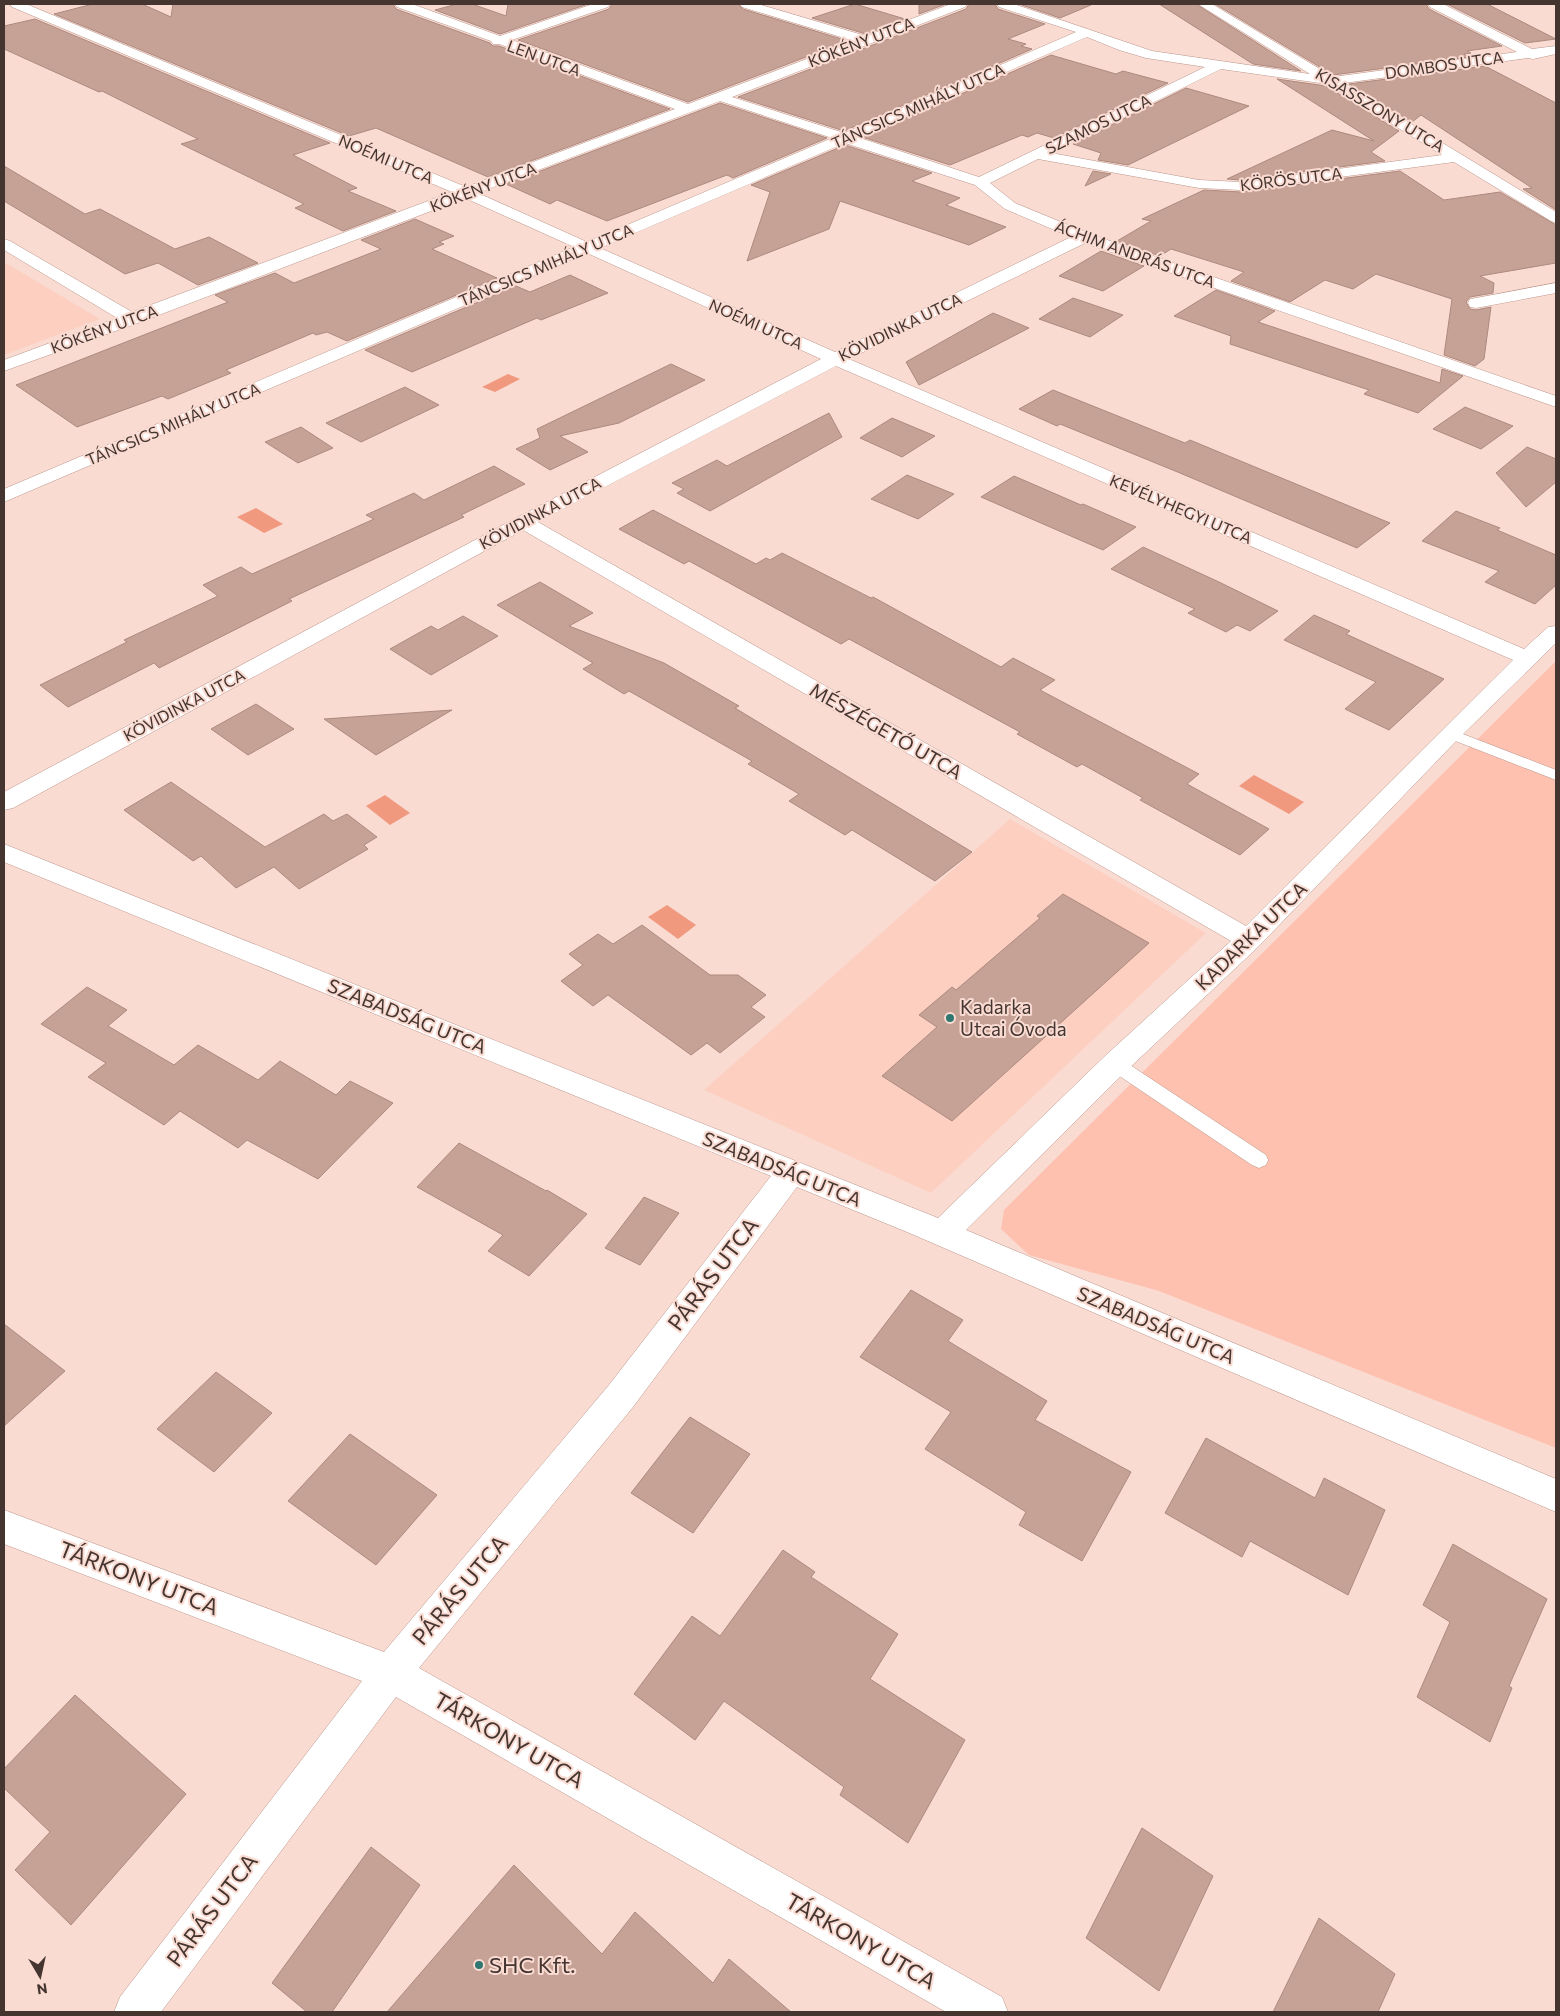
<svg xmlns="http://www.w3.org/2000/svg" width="1560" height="2016" font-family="Commissioner,sans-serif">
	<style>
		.built { fill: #fdcfc1 }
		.green { fill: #fec1af }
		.water { fill: #f1997f }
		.building { fill: #c6a196; stroke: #ad8a7f }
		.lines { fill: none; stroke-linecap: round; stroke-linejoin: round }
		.lane-casing { stroke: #ba968b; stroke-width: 1 }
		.street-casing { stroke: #ba968b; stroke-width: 1 }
		.lane { fill: #fff; fill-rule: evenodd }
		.street { fill: #fff; fill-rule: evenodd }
		.poi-dot { fill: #2f7771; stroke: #fadbd2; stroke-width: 2 }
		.labels { text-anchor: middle; stroke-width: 4; stroke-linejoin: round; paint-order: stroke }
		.far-street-label { font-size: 16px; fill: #443530; stroke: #fadbd2 }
		.street-label { font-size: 19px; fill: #443530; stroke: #fadbd2 }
		.poi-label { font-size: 19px; fill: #443530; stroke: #fadbd2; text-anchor: start }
		.near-street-label { font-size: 22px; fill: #443530; stroke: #fadbd2 }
		.near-poi-label { font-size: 22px; fill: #443530; stroke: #fadbd2; text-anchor: start }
	</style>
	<rect width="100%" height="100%" fill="#fadbd2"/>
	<!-- built -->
	<g class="built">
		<path d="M4,262L100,319L4,355Z"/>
		<path d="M1010,819L1206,933L931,1193L704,1090Z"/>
	</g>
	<!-- green -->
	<path class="green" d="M1556,661V1448L1159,1291L1029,1255L1001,1229L1004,1210Z"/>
	<!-- water -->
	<g class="water">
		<path d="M508,374L520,379L495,392L482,387Z"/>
		<path d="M256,508L283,524L264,533L237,517Z"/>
		<path d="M1254,775L1304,802L1289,814L1239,786Z"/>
		<path d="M385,795L410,813L390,825L366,806Z"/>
		<path d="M667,905L696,925L678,939L648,917Z"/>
	</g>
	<!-- building -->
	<g class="building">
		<path d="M93,4H142L171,17L173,4H393L396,9L490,43L493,46H499L670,109L488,177L376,128L349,136L54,14Z"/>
		<path d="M457,4H472L506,16L508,4H588L500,34L435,10Z"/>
		<path d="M612,4H738L743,9L848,41L688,102L518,40L609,9Z"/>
		<path d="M855,4L905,19L866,34L812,18Z"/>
		<path d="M919,4H946L919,14Z"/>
		<path d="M969,4H995L998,9L1045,24L1008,39L1026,44L1021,46L1032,49L844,131L738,97L966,9Z"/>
		<path d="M1019,4H1091V5L1060,18Z"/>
		<path d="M1159,4H1196L1301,71L1253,64Z"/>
		<path d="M1215,4H1426L1429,9L1502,46L1467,51L1471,53L1464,54L1468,57L1333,75Z"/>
		<path d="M1447,4H1487L1556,39L1525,43Z"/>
		<path d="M35,19L330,143L293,155L357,188L348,191L396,211L343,231L295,208L304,204L181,144L198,139L102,91L99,92L4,49V26Z"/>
		<path d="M1051,55L1116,74L1123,71L1168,83L1054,138L1037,133L1028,137L1022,135L950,165L862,137Z"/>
		<path d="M1485,66L1556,103V210L1523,189L1532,188L1421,115L1412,122L1349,84Z"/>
		<path d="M1277,79L1326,86L1399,131L1371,152L1385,161L1241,180L1227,179L1332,130L1374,141Z"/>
		<path d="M1186,88L1249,106L1128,165L1098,160L1101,153L1073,144Z"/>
		<path d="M720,103L827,138L733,178L727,175L719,178L607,221L557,200L550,204L506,184Z"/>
		<path d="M845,145L932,173L912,181L960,198L946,205L1006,227L969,245L840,201L829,229L747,261L770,192L751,185Z"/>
		<path d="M4,166L85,214L100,209L175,249L209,237L258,263L198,285L158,263L125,274L4,201Z"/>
		<path d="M1093,171L1111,174L1085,186Z"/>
		<path d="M1400,171L1444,200L1500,192L1556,225V263L1480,276L1494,283L1493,293L1470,297L1466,302L1470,309L1476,310L1491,307L1484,359L1475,366L1444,355L1452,299L1376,274L1353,289L1325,280L1290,302L1231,281L1244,272L1171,249L1160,256L1117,241L1151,221L1142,219L1204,190L1241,192Z"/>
		<path d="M415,219L454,236L439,242L444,244L432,249L497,278L347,341L327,332L316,335L313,333L226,370L231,373L168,399L162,396L77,427L16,385L228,302L215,295L275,273L294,283L381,249L361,240Z"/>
		<path d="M1101,251L1144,266L1103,291L1059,276Z"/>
		<path d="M570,275L608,293L541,320L537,318L412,372L365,350L516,286L530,292Z"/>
		<path d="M1216,290L1275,311L1258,322L1440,383L1442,369L1463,376L1418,413L1364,394L1369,390L1230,344L1231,336L1174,316Z"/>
		<path d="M1073,298L1123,315L1090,337L1039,319Z"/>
		<path d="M993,313L1029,328L919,385L906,362Z"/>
		<path d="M671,364L705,380L619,423L560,436L588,452L550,470L516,449L540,438L537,429Z"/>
		<path d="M405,387L439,405L361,442L326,423Z"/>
		<path d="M1053,390L1185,443L1190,440L1390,523L1357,548L1180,473L1060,424L1057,426L1019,409Z"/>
		<path d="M1465,407L1513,426L1481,449L1433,429Z"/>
		<path d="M829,413L842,437L710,511L677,493L684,489L672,483L717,460L727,466Z"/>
		<path d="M892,418L935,436L902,457L860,438Z"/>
		<path d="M301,427L333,448L298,463L265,442Z"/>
		<path d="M1527,447L1556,459V482L1526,507L1496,473Z"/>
		<path d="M494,466L525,484L461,515L464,517L289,599L292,601L159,668L154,663L68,707L40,685L127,642L124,640L218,596L203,585L241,567L252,574L374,519L366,515L414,493L424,500Z"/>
		<path d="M907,475L954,494L918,519L871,499Z"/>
		<path d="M1014,476L1081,505L1083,504L1136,527L1103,550L981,497Z"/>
		<path d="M653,510L756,564L766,558L770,560L782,553L871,598L873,597L1001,667L1013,658L1055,680L1040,690L1199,774L1187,784L1269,829L1240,855L1140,800L1143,798L1082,764L1077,767L1017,734L1020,732L849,639L841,644L689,561L684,564L619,529Z"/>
		<path d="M1456,511L1500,528L1497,530L1556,555V585L1535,604L1485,582L1499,571L1422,541Z"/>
		<path d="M1143,547L1219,582L1278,611L1250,631L1237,625L1226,632L1188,613L1195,609L1111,569Z"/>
		<path d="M540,582L593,613L569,626L664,663L739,706L735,708L972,852L935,881L852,830L845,835L789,801L799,794L748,764L752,761L629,691L624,694L583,669L593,663L497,605Z"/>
		<path d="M1314,615L1350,631L1346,634L1444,679L1389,730L1345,709L1376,682L1284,640Z"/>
		<path d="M463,616L498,636L431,675L390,649L431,626L438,630Z"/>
		<path d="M256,704L294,729L248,755L211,729Z"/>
		<path d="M452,710L376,755L324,719Z"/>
		<path d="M171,782L265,847L324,814L333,821L347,814L377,837L364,845L368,849L299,889L274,867L236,888L201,856L193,861L124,810Z"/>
		<path d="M1063,894L1149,943L952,1121L882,1076L937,1027L919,1015L952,987L956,990L1040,918L1037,916Z"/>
		<path d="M642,925L710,975H738L766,995L751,1007L765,1017L720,1053L707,1043L691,1055L608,995L593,1006L561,981L583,965L569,954L598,934L613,944Z"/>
		<path d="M87,987L127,1010L108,1026L174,1065L198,1045L258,1080L280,1061L336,1095L350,1081L393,1103L318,1179L247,1140L238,1148L180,1111L164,1125L88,1077L106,1063L41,1024Z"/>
		<path d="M459,1143L546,1191L547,1190L587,1214L529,1276L488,1251L503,1235L417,1187Z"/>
		<path d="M644,1197L679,1213L640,1265L605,1248Z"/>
		<path d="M911,1290L963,1320L948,1341L1047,1401L1035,1420L1131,1472L1082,1561L1019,1525L1026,1512L925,1449L951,1412L860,1357Z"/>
		<path d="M4,1324L65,1371L4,1426Z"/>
		<path d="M216,1372L272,1413L214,1472L157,1429Z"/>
		<path d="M690,1417L750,1454L693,1533L631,1493Z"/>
		<path d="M350,1434L437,1495L376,1565L288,1501Z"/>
		<path d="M1206,1438L1315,1498L1324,1478L1385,1510L1348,1595L1250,1541L1242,1557L1165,1513Z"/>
		<path d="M1453,1544L1547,1599L1509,1686L1512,1688L1490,1742L1417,1697L1450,1622L1423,1605Z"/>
		<path d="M783,1550L815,1572L811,1577L898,1634L870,1679L965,1740L908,1843L840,1795L844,1787L724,1701L695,1740L634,1694L692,1616L720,1636Z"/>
		<path d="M75,1695L186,1794L71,1925L15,1870L50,1832L4,1788V1769Z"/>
		<path d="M1142,1828L1213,1876L1159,1991L1086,1938Z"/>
		<path d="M371,1847L420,1885L332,2012H307L272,1983Z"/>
		<path d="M514,1865L602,1954L635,1912L713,1983L729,1959L791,2012H387Z"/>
		<path d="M1319,1918L1395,1974L1378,2012H1273Z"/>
	</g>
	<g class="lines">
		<!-- lane casing -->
		<g class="lane-casing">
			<g id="lane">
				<path d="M1450,729L1556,770V780L1445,737L1443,734L1445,731Z"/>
				<path d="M1115,1057L1121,1059L1266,1155L1268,1160L1266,1165L1259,1168L1252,1165L1109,1069L1106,1064L1109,1059Z"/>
			</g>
		</g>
		<!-- street casing -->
		<g class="street-casing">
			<g id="street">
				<path d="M10,4H26L466,187L675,109L499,44H493L491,41L397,7L395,4H412L500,36L593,4H610L608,7L512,40L688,104L854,41L742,7L740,4H758L866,36L951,4H967L965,7L732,97L844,133L1076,32L999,7L997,4H1014L1152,51L1310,74L1198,4H1212L1333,77L1517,52L1430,7L1428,4H1443L1532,49L1556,46V54L1533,59L1528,58L1344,83L1556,212V223L1551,221L1454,162L1241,190L1199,188L1038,159L990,183L1015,203L1090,234L1556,396V407L1085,243L849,359L1524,649L1548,627L1556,626V643L1458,739L1258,947L1125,1072L966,1230L1556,1479V1512L907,1232L797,1187L633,1407L419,1668L1002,1997L1008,2012H946L396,1697L161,2012H114L120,1997L362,1681L4,1544V1510L384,1652L609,1385L771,1176L4,862V844L938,1218L1105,1056L1231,941L523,530L13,808L4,810V792L516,518L821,359L587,253L4,502V489L574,247L465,198L138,323L4,371V360L117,318L4,250V239L10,241L132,312L452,192L12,7ZM1087,37L1119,50L1146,58L1205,67L979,177L857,137ZM1221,69L1327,84L1442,155L1241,182L1199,180L1051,153ZM720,101L832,138L587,242L478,193ZM845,143L975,185L1005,209L1071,237L835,352L600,248ZM836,366L1513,660L1246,926L538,522Z"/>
				<path d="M1556,283V293L1476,308L1470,307L1468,303L1470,299L1476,298Z"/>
			</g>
		</g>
		<!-- lane -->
		<use href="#lane" class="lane"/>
		<!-- street -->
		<use href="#street" class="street"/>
	</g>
	<!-- markers -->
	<g class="poi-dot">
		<circle cx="950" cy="1018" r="5"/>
		<circle cx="479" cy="1965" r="5"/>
	</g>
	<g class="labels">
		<!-- far-street labels -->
		<g class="far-street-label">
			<text transform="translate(861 42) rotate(-21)" y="6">KÖKÉNY UTCA</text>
			<text transform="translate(544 58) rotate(20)" y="6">LEN UTCA</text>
			<text transform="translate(1444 65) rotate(-8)" y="6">DOMBOS UTCA</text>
			<text transform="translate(918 106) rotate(-24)" y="6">TÁNCSICS MIHÁLY UTCA</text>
			<text transform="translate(1380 110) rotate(31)" y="6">KISASSZONY UTCA</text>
			<text transform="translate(1098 124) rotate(-26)" y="6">SZAMOS UTCA</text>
			<text transform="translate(386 159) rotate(23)" y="6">NOÉMI UTCA</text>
			<text transform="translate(1291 179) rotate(-7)" y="6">KÖRÖS UTCA</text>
			<text transform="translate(483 187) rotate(-21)" y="6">KÖKÉNY UTCA</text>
			<text transform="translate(1135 254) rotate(20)" y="6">ÁCHIM ANDRÁS UTCA</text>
			<text transform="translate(546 265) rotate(-23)" y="6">TÁNCSICS MIHÁLY UTCA</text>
			<text transform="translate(756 324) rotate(24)" y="6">NOÉMI UTCA</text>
			<text transform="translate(900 327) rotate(-26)" y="6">KÖVIDINKA UTCA</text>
			<text transform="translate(104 329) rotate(-20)" y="6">KÖKÉNY UTCA</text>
			<text transform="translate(173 424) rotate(-23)" y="6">TÁNCSICS MIHÁLY UTCA</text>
			<text transform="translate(1181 509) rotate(23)" y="6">KEVÉLYHEGYI UTCA</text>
			<text transform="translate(540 513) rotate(-28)" y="6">KÖVIDINKA UTCA</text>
			<text transform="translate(184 705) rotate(-28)" y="6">KÖVIDINKA UTCA</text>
		</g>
		<!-- street labels -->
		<g class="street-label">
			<text transform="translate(886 731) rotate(30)" y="7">MÉSZÉGETŐ UTCA</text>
			<text transform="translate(1251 936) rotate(-44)" y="7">KADARKA UTCA</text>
			<text transform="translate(407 1016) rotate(22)" y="7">SZABADSÁG UTCA</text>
			<text transform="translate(782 1169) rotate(22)" y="7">SZABADSÁG UTCA</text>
			<text transform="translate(1156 1325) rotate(23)" y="7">SZABADSÁG UTCA</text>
		</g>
		<!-- poi labels -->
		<g class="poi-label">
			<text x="960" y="1014">Kadarka<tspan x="960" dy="22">Utcai Óvoda</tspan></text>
		</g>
		<!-- near-street labels -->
		<g class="near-street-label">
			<text transform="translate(713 1274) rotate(-53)" y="8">PÁRÁS UTCA</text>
			<text transform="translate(139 1578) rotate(21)" y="8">TÁRKONY UTCA</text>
			<text transform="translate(460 1590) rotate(-50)" y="8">PÁRÁS UTCA</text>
			<text transform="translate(509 1740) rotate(30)" y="8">TÁRKONY UTCA</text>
			<text transform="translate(212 1910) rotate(-53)" y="8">PÁRÁS UTCA</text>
			<text transform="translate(861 1941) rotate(30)" y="8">TÁRKONY UTCA</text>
		</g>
		<!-- near-poi labels -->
		<g class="near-poi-label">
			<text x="489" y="1973">SHC Kft.</text>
		</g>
	</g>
	<!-- border -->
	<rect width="1560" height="2016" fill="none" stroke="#443530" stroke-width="10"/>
	<!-- north arrow -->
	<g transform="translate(40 1976) rotate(171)" stroke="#fadbd2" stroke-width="4" paint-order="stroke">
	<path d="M0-4L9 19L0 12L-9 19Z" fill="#443530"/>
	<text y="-8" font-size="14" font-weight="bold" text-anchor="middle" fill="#443530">N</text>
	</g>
</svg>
